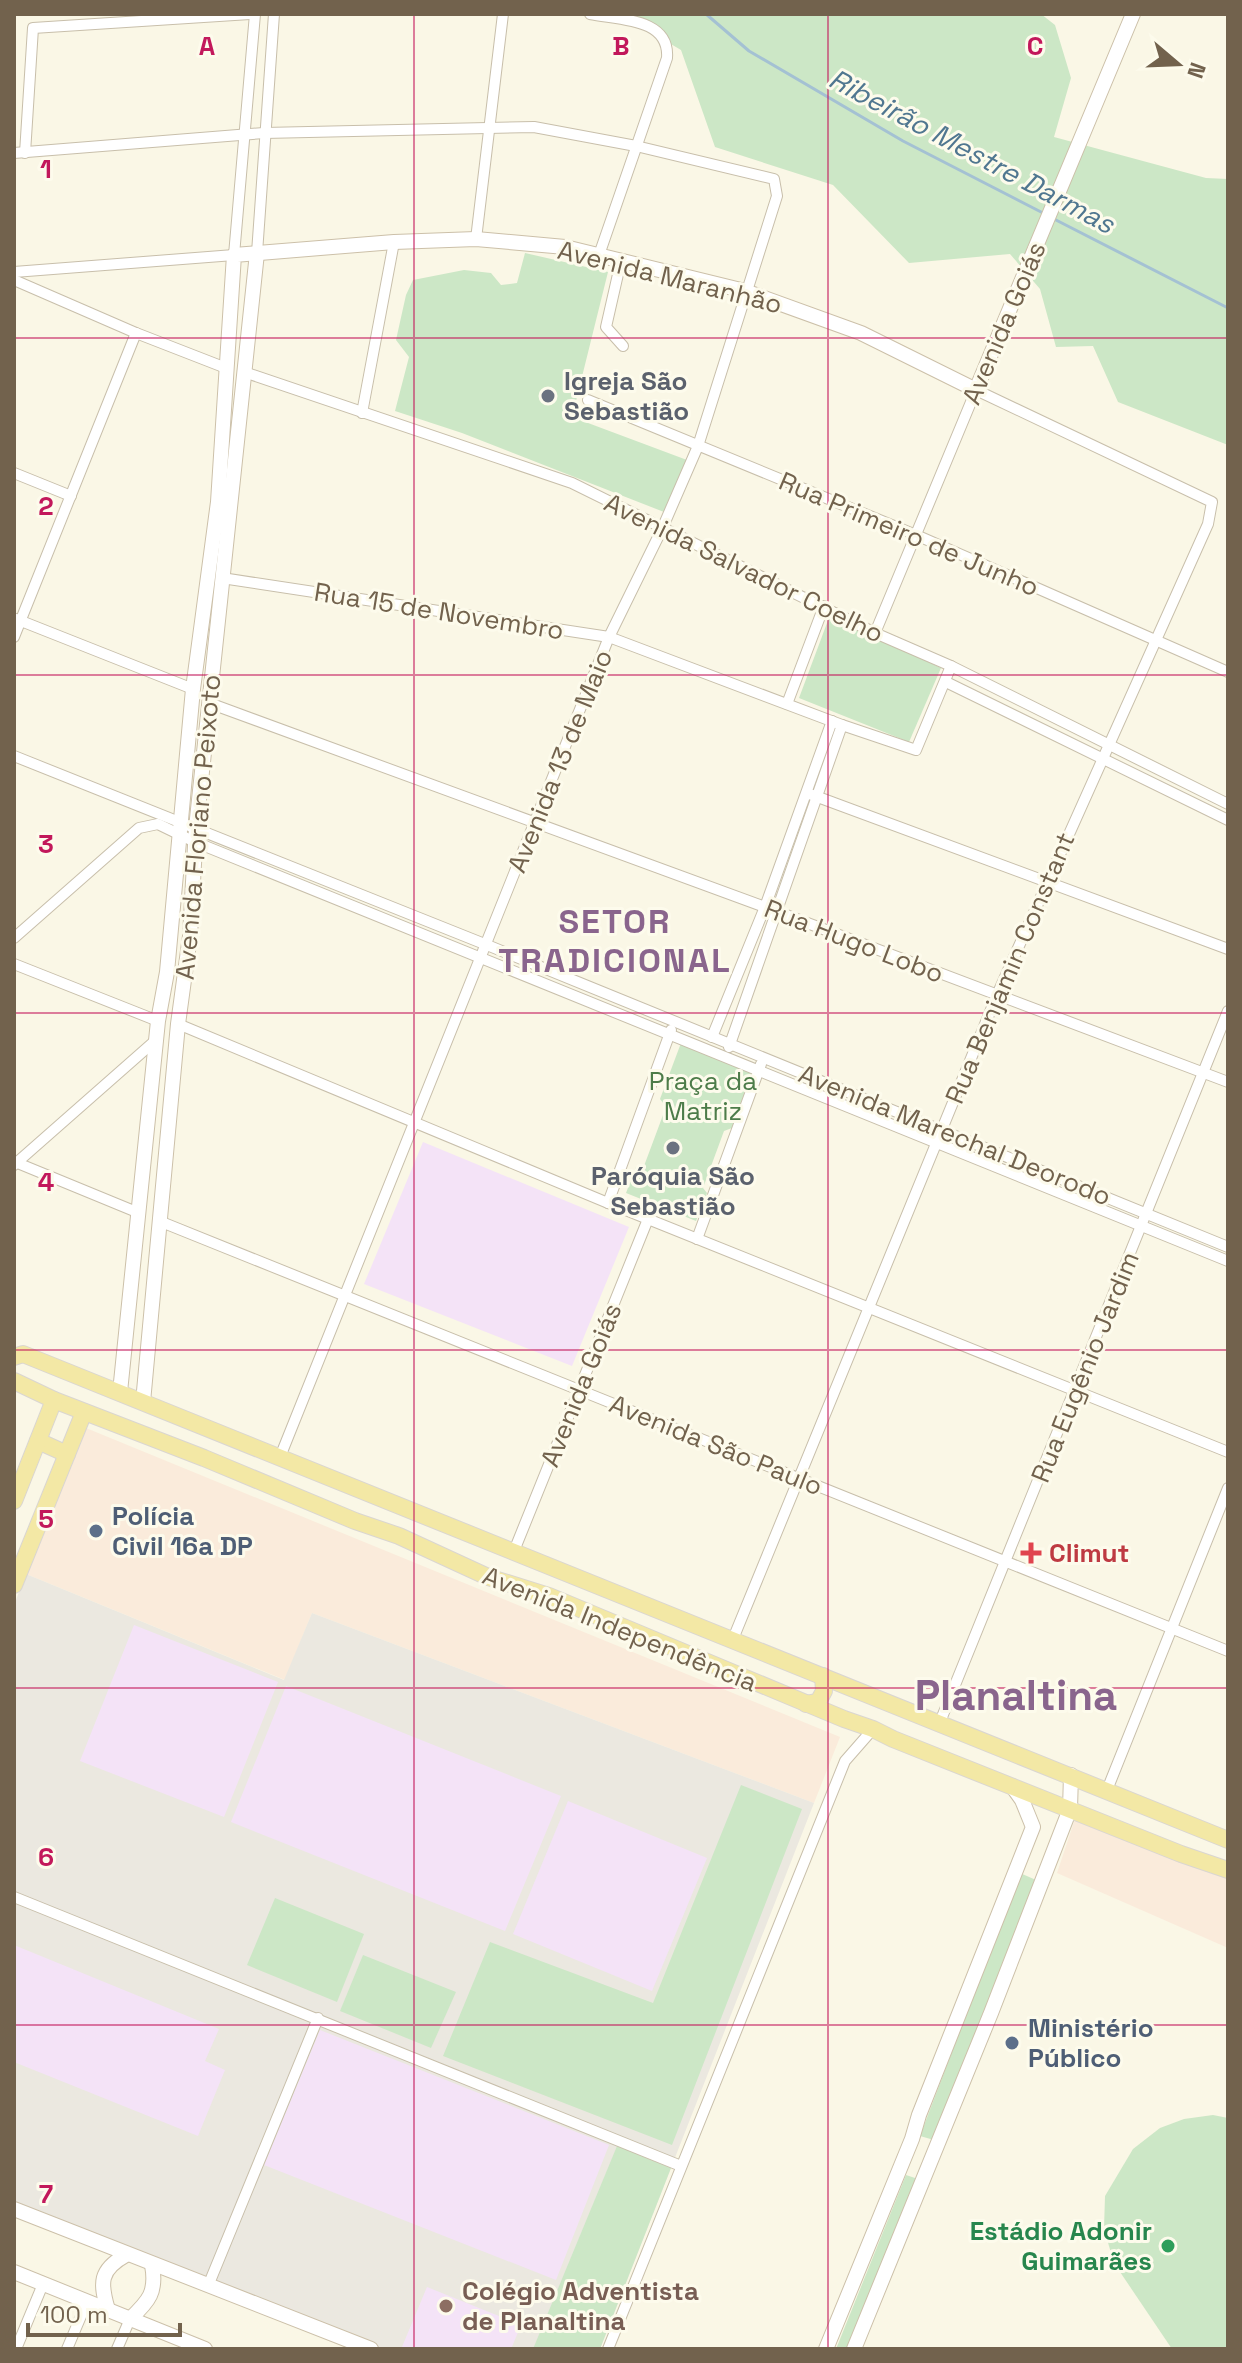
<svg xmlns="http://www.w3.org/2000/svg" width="1242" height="2363" font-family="'Space Grotesk',sans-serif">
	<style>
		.commercial { fill: #faebdb }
		.industrial { fill: #ebe8e0 }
		.education { fill: #f4e3f7 }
		.green { fill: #cce7c6 }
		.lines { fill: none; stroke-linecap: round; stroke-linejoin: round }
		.stream { stroke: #a4c1d3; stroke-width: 3 }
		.street-casing { stroke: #c8bfab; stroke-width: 12 }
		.secondary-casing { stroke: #ccc0a9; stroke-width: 16 }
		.primary-casing { stroke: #dad6d1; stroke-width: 18 }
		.street { stroke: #fff; stroke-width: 10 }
		.secondary { stroke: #fff; stroke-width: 14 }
		.primary { stroke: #f3e8a5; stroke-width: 16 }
		.grid { fill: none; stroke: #c2185b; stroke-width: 2; stroke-opacity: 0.55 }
		.worship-dot { fill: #6b7280; stroke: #fdfbec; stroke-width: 3 }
		.service-dot { fill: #5c6f8a; stroke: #fdfbec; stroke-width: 3 }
		.health-dot { fill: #e0444e; stroke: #fdfbec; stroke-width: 3 }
		.leisure-dot { fill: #2e9e5b; stroke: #fdfbec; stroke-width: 3 }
		.education-dot { fill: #8d6e63; stroke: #fdfbec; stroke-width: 3 }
		.labels { text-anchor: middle; stroke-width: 6; stroke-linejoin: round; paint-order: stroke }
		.street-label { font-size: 26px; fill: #72624d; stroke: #fdfbec }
		.worship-label { font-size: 26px; font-weight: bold; fill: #5b616d; stroke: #fdfbec; text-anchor: start }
		.park-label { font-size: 26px; fill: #4d7c49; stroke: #fdfbec }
		.service-label { font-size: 26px; font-weight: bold; fill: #4e5e75; stroke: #fdfbec; text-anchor: start }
		.health-label { font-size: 26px; font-weight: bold; fill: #be3a42; stroke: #fdfbec; text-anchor: start }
		.leisure-label { font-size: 26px; font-weight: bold; fill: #27864d; stroke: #fdfbec; text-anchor: end }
		.education-label { font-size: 26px; font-weight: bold; fill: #785e54; stroke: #fdfbec; text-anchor: start }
		.water-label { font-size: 28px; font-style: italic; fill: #507790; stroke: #fdfbec }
		.district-label { font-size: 34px; font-weight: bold; letter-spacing: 2px; fill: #8a658d; stroke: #fdfbec }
		.town-label { font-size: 42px; font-weight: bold; fill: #8a658d; stroke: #fdfbec }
		.grid-label { font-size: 26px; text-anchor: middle; font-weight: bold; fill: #c2185b; stroke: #fdfbec; stroke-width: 6; stroke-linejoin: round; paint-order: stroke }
	</style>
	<rect width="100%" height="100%" fill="#faf7e6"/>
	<!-- commercial -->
	<g class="commercial">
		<path d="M86,1428L840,1737L814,1803L312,1613L285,1680L26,1574Z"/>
		<path d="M1076,1816L1228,1877V1948L1057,1873Z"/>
	</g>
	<!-- industrial -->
	<path class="industrial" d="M26,1574L284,1680L312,1613L814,1803L600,2349H378L14,2202V1605Z"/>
	<!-- education -->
	<g class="education">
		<path d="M423,1142L629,1227L572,1366L364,1284Z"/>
		<path d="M134,1625L278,1682L224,1817L80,1761Z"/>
		<path d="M286,1686L561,1796L505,1931L231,1822Z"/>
		<path d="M568,1801L707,1858L652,1991L513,1934Z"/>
		<path d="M14,1945L219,2029L205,2061L225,2070L198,2136L14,2062Z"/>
		<path d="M320,2030L609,2145L556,2280L264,2165Z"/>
		<path d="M427,2287L521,2325L511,2349H408L402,2347Z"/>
	</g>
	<!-- green -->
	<g class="green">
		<path d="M620,14H1041L1055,25L1071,78L1054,137L1206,178L1228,179V445L1118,402L1093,346L1056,347L1040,289L1010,254L909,263L833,185L715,147L681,50Z"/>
		<path d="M525,253L608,272L572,417L687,460L664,512L462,433L395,411L409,357L396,340L406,295L413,280L464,270L491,273L501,285L517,283Z"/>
		<path d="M830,615L941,668L909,742L799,698Z"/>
		<path d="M681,1043L752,1072L732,1128L724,1131L703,1188L707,1193L696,1221L626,1193L636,1167L644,1166L666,1107L660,1099Z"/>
		<path d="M741,1785L802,1809L672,2145L443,2056L490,1942L653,2003Z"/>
		<path d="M1020,1873L1036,1880L934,2140L920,2136Z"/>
		<path d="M275,1898L364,1934L337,2002L247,1965Z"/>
		<path d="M363,1955L456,1992L431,2048L340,2011Z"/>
		<path d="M1213,2115L1228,2118V2349H1172L1114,2263L1104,2229L1105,2196L1133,2149L1160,2128L1184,2119Z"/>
		<path d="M617,2146L671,2168L600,2349H533Z"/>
		<path d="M906,2175L918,2179L850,2349H836Z"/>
	</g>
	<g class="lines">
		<!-- stream -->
		<g class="stream">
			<path d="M706,14L749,51L903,141L1043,213"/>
			<path d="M1054,219L1228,308"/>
		</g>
		<!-- street casing -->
		<g class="street-casing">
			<g id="street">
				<path d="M590,14C620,20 670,18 667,58L599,255"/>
				<path d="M14,153L264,133L534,127L636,146L774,179L777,196L698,446L662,529L609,637L280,1457"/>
				<path d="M25,153L33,28L250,14"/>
				<path d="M476,239L503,14"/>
				<path d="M257,253L274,14"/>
				<path d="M621,261L606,327L623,346"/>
				<path d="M14,272L234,255L255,14"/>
				<path d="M14,280L136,333L226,368"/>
				<path d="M244,372L572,483L875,633L951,666L1228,804"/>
				<path d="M588,400L916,535L1228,672"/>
				<path d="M362,413L394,242"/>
				<path d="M14,473L71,496"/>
				<path d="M222,578L609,637L842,725L916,750L951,666"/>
				<path d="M16,619L193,689"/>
				<path d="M14,637L136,333"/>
				<path d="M946,682L1228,820"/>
				<path d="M209,703L765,907L1228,1082"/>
				<path d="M787,704L824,606"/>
				<path d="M14,756L487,945L1228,1247"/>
				<path d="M807,793L1228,949"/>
				<path d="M14,938L139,828L158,824L195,842L1228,1261"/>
				<path d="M14,964L158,1021"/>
				<path d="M178,1024L608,1203L1228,1452"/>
				<path d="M712,1037L765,907L832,721"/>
				<path d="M729,1047L842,725"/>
				<path d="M15,1162L139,1213"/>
				<path d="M14,1165L156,1040"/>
				<path d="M608,1203L671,1030"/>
				<path d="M159,1221L1228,1651"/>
				<path d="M697,1239L761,1064"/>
				<path d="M514,1551L648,1219"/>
				<path d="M733,1639L997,995L1208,524L1212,502L976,390L875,633"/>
				<path d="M940,1722L1228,1011"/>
				<path d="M1107,1790L1228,1488"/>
				<path d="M14,1897L681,2166"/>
				<path d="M208,2286L318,2018"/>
				<path d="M16,2349L43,2284"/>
				<path d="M67,2349L87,2302"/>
				<path d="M117,2349L130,2319"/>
				<path d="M608,2349L845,1761L873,1729"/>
			</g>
		</g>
		<!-- secondary casing -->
		<g class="secondary-casing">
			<g id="secondary">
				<path d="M120,1392L158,1021L167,972L193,689L218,502L234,255L394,242L476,239L565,247L745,291L861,333L976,390L1133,14"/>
				<path d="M143,1402L178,1024L190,936L196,828L257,253"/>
				<path d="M14,2209L371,2349"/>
				<path d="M14,2272L205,2349"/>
				<path d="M108,2310C100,2283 99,2270 126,2255"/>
				<path d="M130,2319C149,2301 157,2292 152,2265"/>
				<path d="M826,2349L912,2139L919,2115L1033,1827L1022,1800L1012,1786"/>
				<path d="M854,2349L991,2013L1070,1809L1071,1775"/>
			</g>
		</g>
		<!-- primary casing -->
		<g class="primary-casing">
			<g id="primary">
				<path d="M14,1357L23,1354L1228,1840"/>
				<path d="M14,1381L54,1400L204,1458L355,1521L399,1536L488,1577L549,1596L844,1719L873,1729L893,1739L1181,1854L1228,1870"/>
				<path d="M38,1441L67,1454"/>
				<path d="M14,1501L54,1400"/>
				<path d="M14,1585L84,1412"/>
				<path d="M806,1704L818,1702L824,1691L823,1676"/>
			</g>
		</g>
		<!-- street -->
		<use href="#street" class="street"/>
		<!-- secondary -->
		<use href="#secondary" class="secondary"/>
		<!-- primary -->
		<use href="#primary" class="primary"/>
	</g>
	<!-- grid -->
	<path class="grid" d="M414,14V2349M828,14V2349M14,338H1228M14,675H1228M14,1013H1228M14,1350H1228M14,1688H1228M14,2025H1228"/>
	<!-- markers -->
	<g class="worship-dot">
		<circle cx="548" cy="396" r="8"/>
		<circle cx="673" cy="1148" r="8"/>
	</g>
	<g class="service-dot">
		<circle cx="96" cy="1531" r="8"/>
		<circle cx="1012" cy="2043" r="8"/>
	</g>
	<path class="health-dot" d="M1027 1541h8v8h8v8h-8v8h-8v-8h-8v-8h8z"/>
	<circle class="leisure-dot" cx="1168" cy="2246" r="8"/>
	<circle class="education-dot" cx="446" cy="2306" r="8"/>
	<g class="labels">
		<!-- street labels -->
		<g class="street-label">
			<text transform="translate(670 277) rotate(14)" y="9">Avenida Maranhão</text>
			<text transform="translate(1004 323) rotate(-67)" y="9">Avenida Goiás</text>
			<text transform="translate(909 534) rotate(23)" y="9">Rua Primeiro de Junho</text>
			<text transform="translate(744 568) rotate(26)" y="9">Avenida Salvador Coelho</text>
			<text transform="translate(439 611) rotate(9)" y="9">Rua 15 de Novembro</text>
			<text transform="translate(560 761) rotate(-68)" y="9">Avenida 13 de Maio</text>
			<text transform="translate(198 827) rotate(-85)" y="9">Avenida Floriano Peixoto</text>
			<text transform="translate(854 941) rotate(21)" y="9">Rua Hugo Lobo</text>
			<text transform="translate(1010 968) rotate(-67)" y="9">Rua Benjamin Constant</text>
			<text transform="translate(955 1135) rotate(22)" y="9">Avenida Marechal Deorodo</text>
			<text transform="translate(1085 1367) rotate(-68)" y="9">Rua Eugênio Jardim</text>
			<text transform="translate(581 1385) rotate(-68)" y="9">Avenida Goiás</text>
			<text transform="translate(716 1445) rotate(22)" y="9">Avenida São Paulo</text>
			<text transform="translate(620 1629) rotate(22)" y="9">Avenida Independência</text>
		</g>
		<!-- worship labels -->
		<g class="worship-label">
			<text x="564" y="390">Igreja São<tspan x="564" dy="30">Sebastião</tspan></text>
			<text x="673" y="1185" text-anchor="middle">Paróquia São<tspan x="673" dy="30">Sebastião</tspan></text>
		</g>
		<!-- park labels -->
		<g class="park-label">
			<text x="703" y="1090">Praça da<tspan x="703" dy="30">Matriz</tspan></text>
		</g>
		<!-- service labels -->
		<g class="service-label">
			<text x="112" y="1525">Polícia<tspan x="112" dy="30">Civil 16a DP</tspan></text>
			<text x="1028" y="2037">Ministério<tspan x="1028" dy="30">Público</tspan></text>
		</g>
		<!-- health labels -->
		<g class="health-label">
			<text x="1049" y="1562">Climut</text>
		</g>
		<!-- leisure labels -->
		<g class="leisure-label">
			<text x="1152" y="2240">Estádio Adonir<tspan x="1152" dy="30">Guimarães</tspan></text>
		</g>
		<!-- education labels -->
		<g class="education-label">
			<text x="462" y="2300">Colégio Adventista<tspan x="462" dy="30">de Planaltina</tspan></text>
		</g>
		<!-- water labels -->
		<g class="water-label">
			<text transform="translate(972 151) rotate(28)" y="10">Ribeirão Mestre Darmas</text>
		</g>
		<!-- district labels -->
		<g class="district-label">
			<text x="615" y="933">SETOR<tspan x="615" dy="39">TRADICIONAL</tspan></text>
		</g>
		<!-- town labels -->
		<g class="town-label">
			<text x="1016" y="1710">Planaltina</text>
		</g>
	</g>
	<g class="grid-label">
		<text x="207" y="55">A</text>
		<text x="621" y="55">B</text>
		<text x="1035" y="55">C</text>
		<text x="46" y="178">1</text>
		<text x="46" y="515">2</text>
		<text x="46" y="853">3</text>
		<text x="46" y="1191">4</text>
		<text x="46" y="1528">5</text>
		<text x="46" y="1866">6</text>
		<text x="46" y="2203">7</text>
	</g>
	<!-- border -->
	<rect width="1242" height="2363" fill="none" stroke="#72624d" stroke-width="32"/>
	<!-- north arrow -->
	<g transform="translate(1178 64) rotate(109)" stroke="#fdfbec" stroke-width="6" paint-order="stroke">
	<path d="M0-6L14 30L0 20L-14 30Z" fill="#72624d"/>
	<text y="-12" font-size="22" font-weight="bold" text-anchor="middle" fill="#72624d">N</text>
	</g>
	<!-- scale -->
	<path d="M28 2323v12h152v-12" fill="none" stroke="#72624d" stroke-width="4"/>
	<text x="40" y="2323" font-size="24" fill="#72624d" stroke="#fdfbec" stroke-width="6" paint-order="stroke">100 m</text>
</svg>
